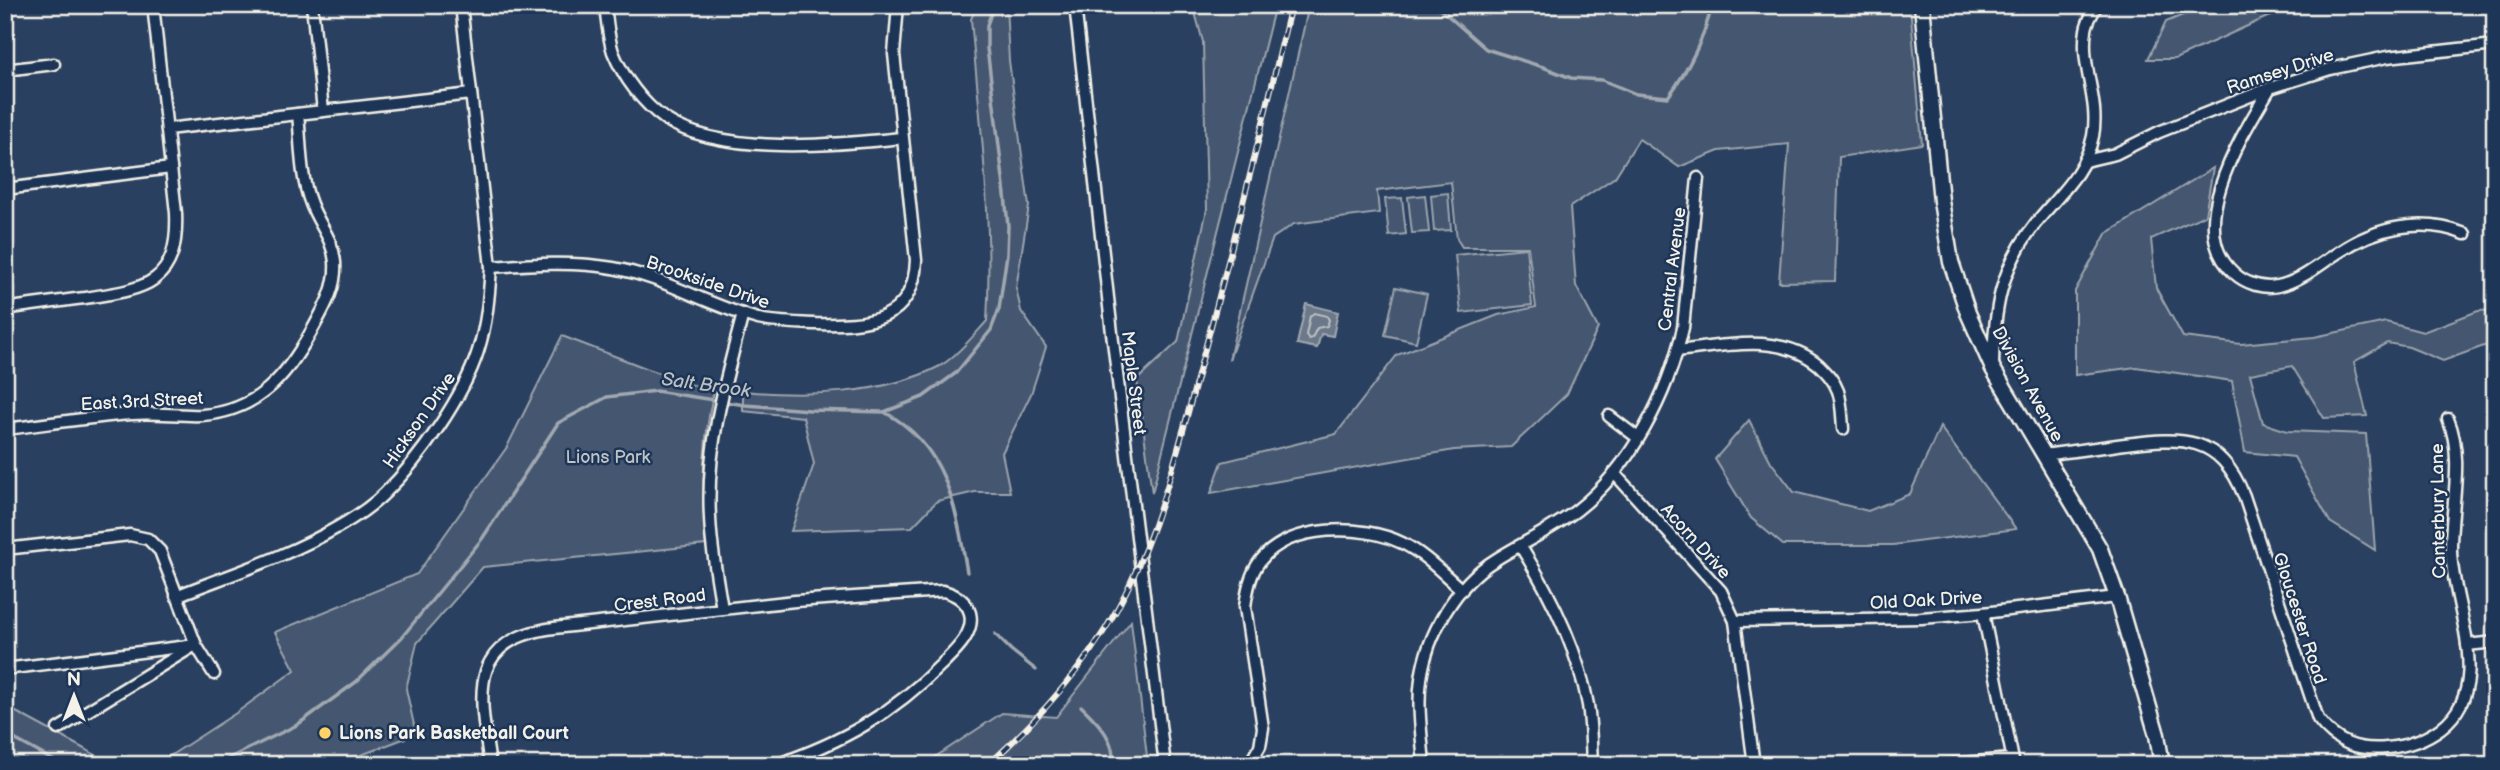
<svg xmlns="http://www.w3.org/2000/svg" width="2500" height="770" font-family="'Balsamiq Sans',sans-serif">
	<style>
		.green { fill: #445771; stroke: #9ca4ac; stroke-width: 2 }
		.water { fill: #6a788a; stroke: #a1a8b0; stroke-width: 2 }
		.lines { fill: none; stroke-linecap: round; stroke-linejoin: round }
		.shore { stroke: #bdc1c2; stroke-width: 2 }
		.stream { stroke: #a1a8b0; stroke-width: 3.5 }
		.street-casing { stroke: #f4f1e8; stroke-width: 15 }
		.secondary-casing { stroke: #f4f1e8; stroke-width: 19 }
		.street { stroke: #1d3557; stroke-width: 10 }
		.secondary { stroke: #1d3557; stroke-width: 14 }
		.rail-casing { stroke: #f4f1e8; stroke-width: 6 }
		.rail { stroke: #1d3557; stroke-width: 3.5; stroke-dasharray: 10; stroke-linecap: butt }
		.poi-dot { fill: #ffd166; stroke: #1d3557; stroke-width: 2.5 }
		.labels { text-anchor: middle; stroke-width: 5; stroke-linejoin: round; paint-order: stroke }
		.street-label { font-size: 18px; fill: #f4f1e8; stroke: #1d3557 }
		.park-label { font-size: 18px; fill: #bfc3c4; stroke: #1d3557 }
		.poi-label { font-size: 18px; font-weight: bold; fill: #f4f1e8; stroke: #1d3557; text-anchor: start }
		.water-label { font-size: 19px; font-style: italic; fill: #bdc1c2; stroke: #1d3557 }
	</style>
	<rect width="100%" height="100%" fill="#2a4060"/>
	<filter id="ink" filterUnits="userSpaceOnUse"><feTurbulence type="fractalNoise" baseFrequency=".0143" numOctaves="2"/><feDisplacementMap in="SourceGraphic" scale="14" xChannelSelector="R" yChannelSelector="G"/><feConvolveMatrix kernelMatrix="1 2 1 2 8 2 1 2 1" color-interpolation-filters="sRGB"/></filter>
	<g filter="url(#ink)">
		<!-- green -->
		<g class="green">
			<path d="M977,5H1006L1009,61L1029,206L1016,288L1021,311L1046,347L1031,394L1002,453L1010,492H975L937,501L912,527L791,531L814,464L803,417L743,411V391C805,397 884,395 940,366C955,358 975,334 987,321C993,221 980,120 971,19Z"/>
			<path d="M1193,5H1275L1152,493L1137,380L1178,342L1207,209L1203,42Z"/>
			<path d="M1309,5H1910L1922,144L1839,157L1835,281L1779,282L1789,144L1719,151L1679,167L1639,139L1615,177L1570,207L1576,286L1598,328L1567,394L1511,447L1454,450L1211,493L1222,462L1336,434L1397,355L1498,315L1536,307L1528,247H1462L1457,239L1451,182L1377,191L1379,213L1294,224L1273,238L1229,360Z"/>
			<path d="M2207,5H2310L2265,18L2175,59H2148L2166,22Z"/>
			<path d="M2213,168L2205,215L2151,239L2156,288L2183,337L2241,344L2314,337L2386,322L2423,332L2478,311L2495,310V342L2443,361L2409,347L2387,343L2354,362L2367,416L2324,418L2292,366L2250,374L2263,423L2287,431L2366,434L2375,550L2330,522L2294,457L2245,452L2232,381L2136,367L2075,375V291L2106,234Z"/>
			<path d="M1448,193L1451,230L1434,231L1431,195Z"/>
			<path d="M1425,195L1429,232L1412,233L1408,197Z"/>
			<path d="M1402,198L1406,234L1389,236L1385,199Z"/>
			<path d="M1526,248L1532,305L1461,313L1455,255Z"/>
			<path d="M1396,287L1427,294L1416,342L1385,335Z"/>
			<path d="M562,336L685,383L714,390C702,442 701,492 706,545L483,567L417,643L406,689L416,734L335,765H156L236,713L295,670L275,632L417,574L507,447Z"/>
			<path d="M1749,420L1771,462L1794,492L1868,511L1910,494L1940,427L2016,529L1893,545H1783L1751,518L1715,459Z"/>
			<path d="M1131,621L1148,765H923L1002,713L1056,717Z"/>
			<path d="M5,706L114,765H5Z"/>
		</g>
		<!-- water -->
		<path class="water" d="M1306,304L1338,312L1333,336L1321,334L1317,348L1297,344Z"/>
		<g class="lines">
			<!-- shore -->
			<path class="shore" d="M1314,313L1327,316L1329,320L1327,326L1317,328L1312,338L1309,339L1306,335L1310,316Z"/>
			<!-- stream -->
			<g class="stream">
				<path d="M1431,5L1438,7L1486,49L1543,67L1571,78L1602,80L1636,94L1668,97C1689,69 1704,39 1712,5"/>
				<path d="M886,413C947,446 956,508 967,572"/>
				<path d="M995,634L1011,650L1036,670"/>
				<path d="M1081,706C1098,723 1116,739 1113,765"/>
				<path d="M5,734L62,765"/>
				<path d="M215,765L297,725L356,682L402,637L482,539L558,423L607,397L656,391L745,405L810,410L884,412L923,397L956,373L991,330L999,309L1007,254L1008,226L1005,195L987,48V25L994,5"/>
			</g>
			<!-- street casing -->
			<g class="street-casing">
				<g id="street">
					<path d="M312,5L323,111"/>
					<path d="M605,5C607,21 608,37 613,52C623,77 643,104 665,119C721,156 837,145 901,138"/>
					<path d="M1075,5L1112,333L1165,765"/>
					<path d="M5,70L54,64"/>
					<path d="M2270,88C2244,132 2182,227 2234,273C2246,284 2263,289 2278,286C2301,281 2320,264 2339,252C2376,227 2423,217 2465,234"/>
					<path d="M167,129L471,94"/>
					<path d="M2085,161L2115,154L2159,132L2270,88L2330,69L2387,57L2495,45"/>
					<path d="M5,189L171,168"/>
					<path d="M491,267C531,264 572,261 613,268C664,277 708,306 758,319C776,323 797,323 816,324C867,325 914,323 916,260L894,54L898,5"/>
					<path d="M5,309C32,305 59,301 85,298C145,289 179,285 176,213L153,5"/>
					<path d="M1677,351C1724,346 1780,332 1819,365C1827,373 1834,380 1838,391C1842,403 1842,416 1843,429"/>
					<path d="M1993,365C1994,310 2000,269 2035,224C2058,195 2085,174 2093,136C2100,100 2080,66 2086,30C2087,21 2093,13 2097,5"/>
					<path d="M1609,416L1638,438"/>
					<path d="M5,429C47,424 90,417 132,414C156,412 179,416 202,415C257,411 286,377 311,332C323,310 337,289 335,262C333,239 319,225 311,204C300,177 301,143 298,114"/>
					<path d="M2044,455C2071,451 2098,448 2125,444C2181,437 2220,434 2244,496L2318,719C2336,743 2357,751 2387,748C2407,746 2425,740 2441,728C2496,686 2452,606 2451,551C2450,509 2465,459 2448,419"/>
					<path d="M1614,473L1721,591L1735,621L1754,765"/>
					<path d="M1521,547C1551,595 1578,649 1588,705C1591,725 1591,745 1592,765"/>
					<path d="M5,549L130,535L148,539L160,551L196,645L214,674"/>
					<path d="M176,596C229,575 289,556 338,527C354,518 372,506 385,493C419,460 464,396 478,351C487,323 489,296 491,267L461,5"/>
					<path d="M722,609C717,578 711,548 710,517C706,448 725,381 743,314"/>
					<path d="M1983,613L2014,765"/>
					<path d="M1735,621L1921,618L1983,613L2117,597"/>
					<path d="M2467,645L2495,642"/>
					<path d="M5,669L196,645"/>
					<path d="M58,729L192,647"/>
					<path d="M490,765C480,696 465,640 554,628L795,601L943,591C955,594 966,600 970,613C975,633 956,650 943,663C892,714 843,742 775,765"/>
					<path d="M1249,765L1260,746L1263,728L1245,607C1247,591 1250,574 1260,561C1290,523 1363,524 1402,543C1425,554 1443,574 1462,590"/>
					<path d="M1424,765C1422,737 1417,707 1421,679C1427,634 1456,584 1495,560C1522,543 1551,530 1577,510C1631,468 1668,394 1683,328L1698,178"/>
					<path d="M1937,765L2012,759"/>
				</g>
			</g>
			<!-- secondary casing -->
			<g class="secondary-casing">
				<path id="secondary" d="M1922,5L1941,201L1951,262L1968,313L1993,369L2100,549L2117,597L2157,735L2162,765"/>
			</g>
			<!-- street -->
			<use href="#street" class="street"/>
			<!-- secondary -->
			<use href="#secondary" class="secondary"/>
			<!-- rail casing -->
			<g class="rail-casing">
				<path id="rail" d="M988,765C1043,715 1093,659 1126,592C1162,519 1181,438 1202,360C1234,242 1263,124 1291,5"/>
			</g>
			<!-- rail -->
			<use href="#rail" class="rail"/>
		</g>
	</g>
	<!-- markers -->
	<circle class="poi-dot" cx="325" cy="733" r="7"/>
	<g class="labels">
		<!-- street labels -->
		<g class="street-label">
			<text transform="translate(2280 71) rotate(-18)" y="6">Ramsey Drive</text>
			<text transform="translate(1672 269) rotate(-83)" y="6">Central Avenue</text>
			<text transform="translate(708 282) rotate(19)" y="6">Brookside Drive</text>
			<text transform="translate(1134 383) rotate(83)" y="6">Maple Street</text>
			<text transform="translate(2028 384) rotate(61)" y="6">Division Avenue</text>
			<text transform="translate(142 401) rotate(-3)" y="6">East 3rd Street</text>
			<text transform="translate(419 420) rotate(-55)" y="6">Hickson Drive</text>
			<text transform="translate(2438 511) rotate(-91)" y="6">Canterbury Lane</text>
			<text transform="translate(1696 541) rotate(48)" y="6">Acorn Drive</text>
			<text transform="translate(660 600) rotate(-7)" y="6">Crest Road</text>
			<text transform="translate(1926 600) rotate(-3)" y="6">Old Oak Drive</text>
			<text transform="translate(2300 618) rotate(72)" y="6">Gloucester Road</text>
		</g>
		<!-- park labels -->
		<g class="park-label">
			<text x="608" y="463">Lions Park</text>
		</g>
		<!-- poi labels -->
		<g class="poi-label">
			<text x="339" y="739">Lions Park Basketball Court</text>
		</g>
		<!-- water labels -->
		<g class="water-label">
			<text transform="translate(706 384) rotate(8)" y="7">Salt Brook</text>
		</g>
	</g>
	<!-- margin -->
	<rect width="2500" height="770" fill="none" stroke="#1d3557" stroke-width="28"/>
	<rect x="14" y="14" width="2472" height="742" fill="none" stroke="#f4f1e8" stroke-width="2.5" filter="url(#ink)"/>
	<!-- north arrow -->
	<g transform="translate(74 696)" stroke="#1d3557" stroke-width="5" paint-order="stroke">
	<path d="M0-5L12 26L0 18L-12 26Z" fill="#f4f1e8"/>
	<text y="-10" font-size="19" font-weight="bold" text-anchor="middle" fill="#f4f1e8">N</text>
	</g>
</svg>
